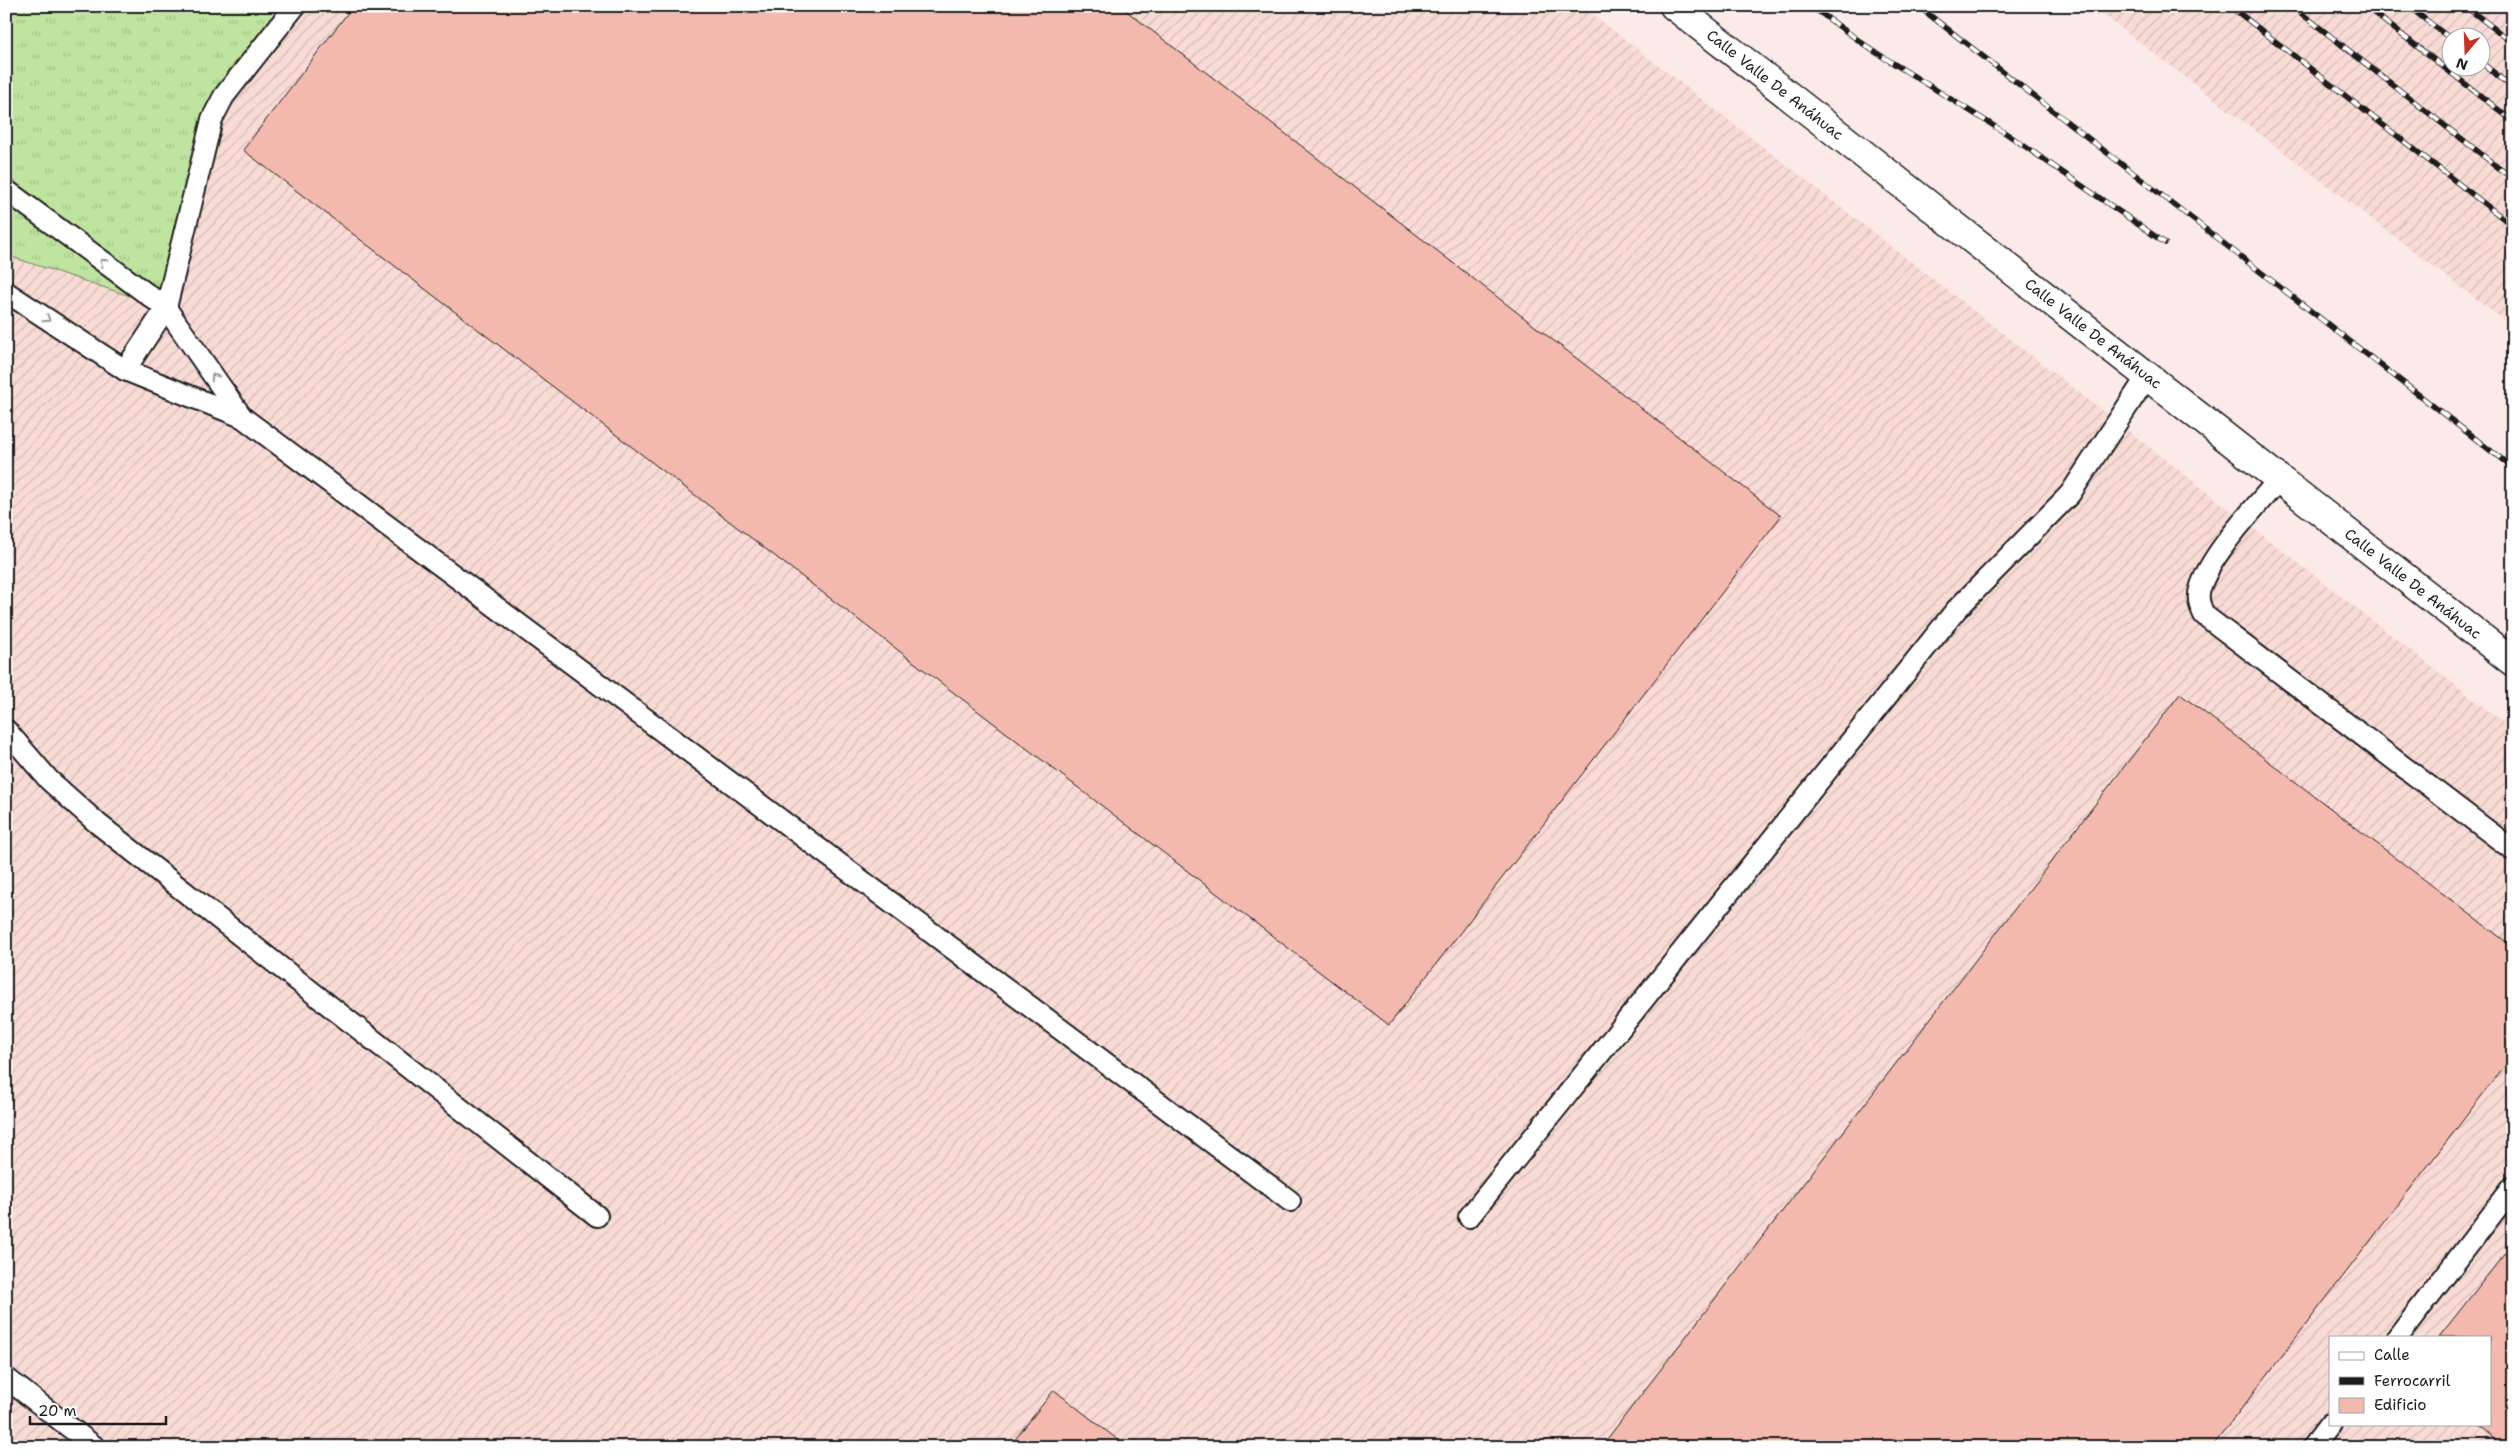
<svg xmlns="http://www.w3.org/2000/svg" width="2519" height="1453" font-family="'Shantell Sans',sans-serif">
	<style>
		.industrial { fill: url(#industrial-furrows); fill-rule: evenodd }
		.grass { fill: url(#grass-tufts); stroke: #6d805e }
		.building { fill: #f3b9ae; stroke: #1c1c1c }
		.lines { fill: none; stroke-linecap: round; stroke-linejoin: round }
		.lane-casing { stroke: #1c1c1c; stroke-width: 24 }
		.street-casing { stroke: #1c1c1c; stroke-width: 31 }
		.lane { stroke: #fff; stroke-width: 20 }
		.street { stroke: #fff; stroke-width: 28 }
		.rail-casing { stroke: #1c1c1c; stroke-width: 5.5 }
		.rail { stroke: #fff; stroke-width: 4; stroke-dasharray: 11; stroke-linecap: butt }
		.oneway { stroke: #999 }
		.labels { text-anchor: middle; stroke-width: 5; stroke-linejoin: round; paint-order: stroke }
		.street-label { font-size: 15px; fill: #1c1c1c; stroke: #fff }
	</style>
	<defs>
		<pattern id="industrial-furrows" width="10" height="10" patternUnits="userSpaceOnUse" patternTransform="scale(1.25)"><rect width="10" height="10" fill="#f9dbd6"/><path d="M-1 1l2-2M0 10L10 0M9 11l2-2" fill="none" stroke="#d5bbb7"/></pattern>
		<pattern id="grass-tufts" width="24" height="20" patternUnits="userSpaceOnUse" patternTransform="scale(1.25)"><rect width="24" height="20" fill="#bee49f"/><path d="M3 7l-1-3M5 7V3M7 7l1-3M15 17l-1-3M17 17v-4M19 17l1-3" fill="none" stroke="#a3c388"/></pattern>
	</defs>
	<rect width="100%" height="100%" fill="#fbeae7"/>
	<filter id="ink" filterUnits="userSpaceOnUse"><feTurbulence type="fractalNoise" baseFrequency=".02" numOctaves="2"/><feDisplacementMap in="SourceGraphic" scale="10" xChannelSelector="R" yChannelSelector="G"/><feConvolveMatrix kernelMatrix="1 2 1 2 8 2 1 2 1" color-interpolation-filters="sRGB"/></filter>
	<g filter="url(#ink)">
		<!-- industrial -->
		<g class="industrial">
			<path d="M65,6H1582L2513,730V1447H6V138ZM2330,1337H2490V1424H2330Z"/>
			<path d="M2092,6H2513V327ZM2452,38H2482V68H2452Z"/>
		</g>
		<!-- grass -->
		<path class="grass" d="M6,6H295L224,96L166,308L6,255Z"/>
		<!-- building -->
		<g class="building">
			<path d="M353,6H1120L1781,516L1389,1025L243,150Z"/>
			<path d="M2180,694L2513,947V1055L2212,1447H1601Z"/>
			<path d="M2513,1243V1447H2504L2475,1424H2490V1337H2439Z"/>
			<path d="M1054,1390L1127,1447H1009Z"/>
		</g>
		<g class="lines">
			<!-- lane casing -->
			<g class="lane-casing">
				<g id="lane">
					<path d="M6,190L166,308L242,417"/>
					<path d="M6,292L125,370L242,417L1290,1201"/>
					<path d="M125,370L166,308L212,119L224,96L295,6"/>
					<path d="M2280,478C2256,507 2210,554 2200,589C2197,599 2200,606 2204,615L2513,850"/>
					<path d="M6,730L49,780L97,823L597,1216"/>
					<path d="M1469,1217L1956,610L2070,494L2148,375"/>
					<path d="M2398,1337L2513,1187"/>
					<path d="M6,1378L95,1447"/>
					<path d="M2312,1447L2330,1424"/>
				</g>
			</g>
			<!-- street casing -->
			<g class="street-casing">
				<g id="street">
					<path id="s1" d="M1674,6L2513,662"/>
				</g>
			</g>
			<!-- lane -->
			<use href="#lane" class="lane"/>
			<!-- street -->
			<use href="#street" class="street"/>
			<!-- rail casing -->
			<g class="rail-casing">
				<g id="rail">
					<path d="M1811,6L1872,50L2007,134L2165,243"/>
					<path d="M1918,6L2513,468"/>
					<path d="M2230,6L2513,226"/>
					<path d="M2292,6L2513,179"/>
					<path d="M2365,6L2513,121"/>
					<path d="M2408,6L2452,40"/>
					<path d="M2465,6L2513,43"/>
					<path d="M2482,63L2513,88"/>
				</g>
			</g>
			<!-- rail -->
			<use href="#rail" class="rail"/>
		</g>
		<!-- one-way arrows -->
		<defs><path id="oneway-chevron" d="M-2-3.5L2.5 0L-2 3.5" fill="none" stroke-width="1.6" stroke-linecap="round" stroke-linejoin="round" transform="scale(1.25)"/></defs>
		<g class="oneway">
			<use href="#oneway-chevron" transform="translate(103 262) rotate(-143)"/>
			<use href="#oneway-chevron" transform="translate(47 319) rotate(34)"/>
			<use href="#oneway-chevron" transform="translate(214 377) rotate(-125)"/>
		</g>
	</g>
	<g class="labels">
		<!-- street labels -->
		<g class="street-label">
			<text dy="5" stroke="none"><textPath href="#s1" startOffset="128">Calle Valle De Anáhuac</textPath></text>
			<text dy="5" stroke="none"><textPath href="#s1" startOffset="532">Calle Valle De Anáhuac</textPath></text>
			<text dy="5" stroke="none"><textPath href="#s1" startOffset="938">Calle Valle De Anáhuac</textPath></text>
		</g>
	</g>
	<!-- margin -->
	<rect width="2519" height="1453" fill="none" stroke="#fff" stroke-width="25"/>
	<rect x="12" y="12" width="2494" height="1428" fill="none" stroke="#1c1c1c" stroke-width="2" filter="url(#ink)"/>
	<!-- legend -->
	<rect x="2329" y="1336" width="162" height="90" fill="#ffffff" stroke="#a4a4a4"/>
	<rect x="2339" y="1352" width="25" height="8" fill="#ffffff" stroke="#a4a4a4"/>
	<text x="2374" y="1360" font-size="15" fill="#1c1c1c">Calle</text>
	<rect x="2339" y="1377" width="25" height="8" fill="#1c1c1c" stroke="#a4a4a4"/>
	<text x="2374" y="1386" font-size="15" fill="#1c1c1c">Ferrocarril</text>
	<rect x="2339" y="1398" width="25" height="15" fill="#f3b9ae" stroke="#a4a4a4"/>
	<text x="2374" y="1410" font-size="15" fill="#1c1c1c">Edificio</text>
	<!-- north arrow -->
	<g transform="translate(2466 52) rotate(199)"><circle r="24" fill="#ffffff" stroke="#a4a4a4"/>
	<path d="M0-4L9 19L0 12L-9 19Z" fill="#c8321e"/>
	<text y="-8" font-size="14" font-weight="bold" text-anchor="middle" fill="#1c1c1c">N</text>
	</g>
	<!-- scale -->
	<path d="M30 1416v8h136v-8" fill="none" stroke="#1c1c1c" stroke-width="2.5"/>
	<text x="38" y="1416" font-size="15" fill="#1c1c1c" stroke="#ffffff" stroke-width="4" paint-order="stroke">20 m</text>
</svg>
